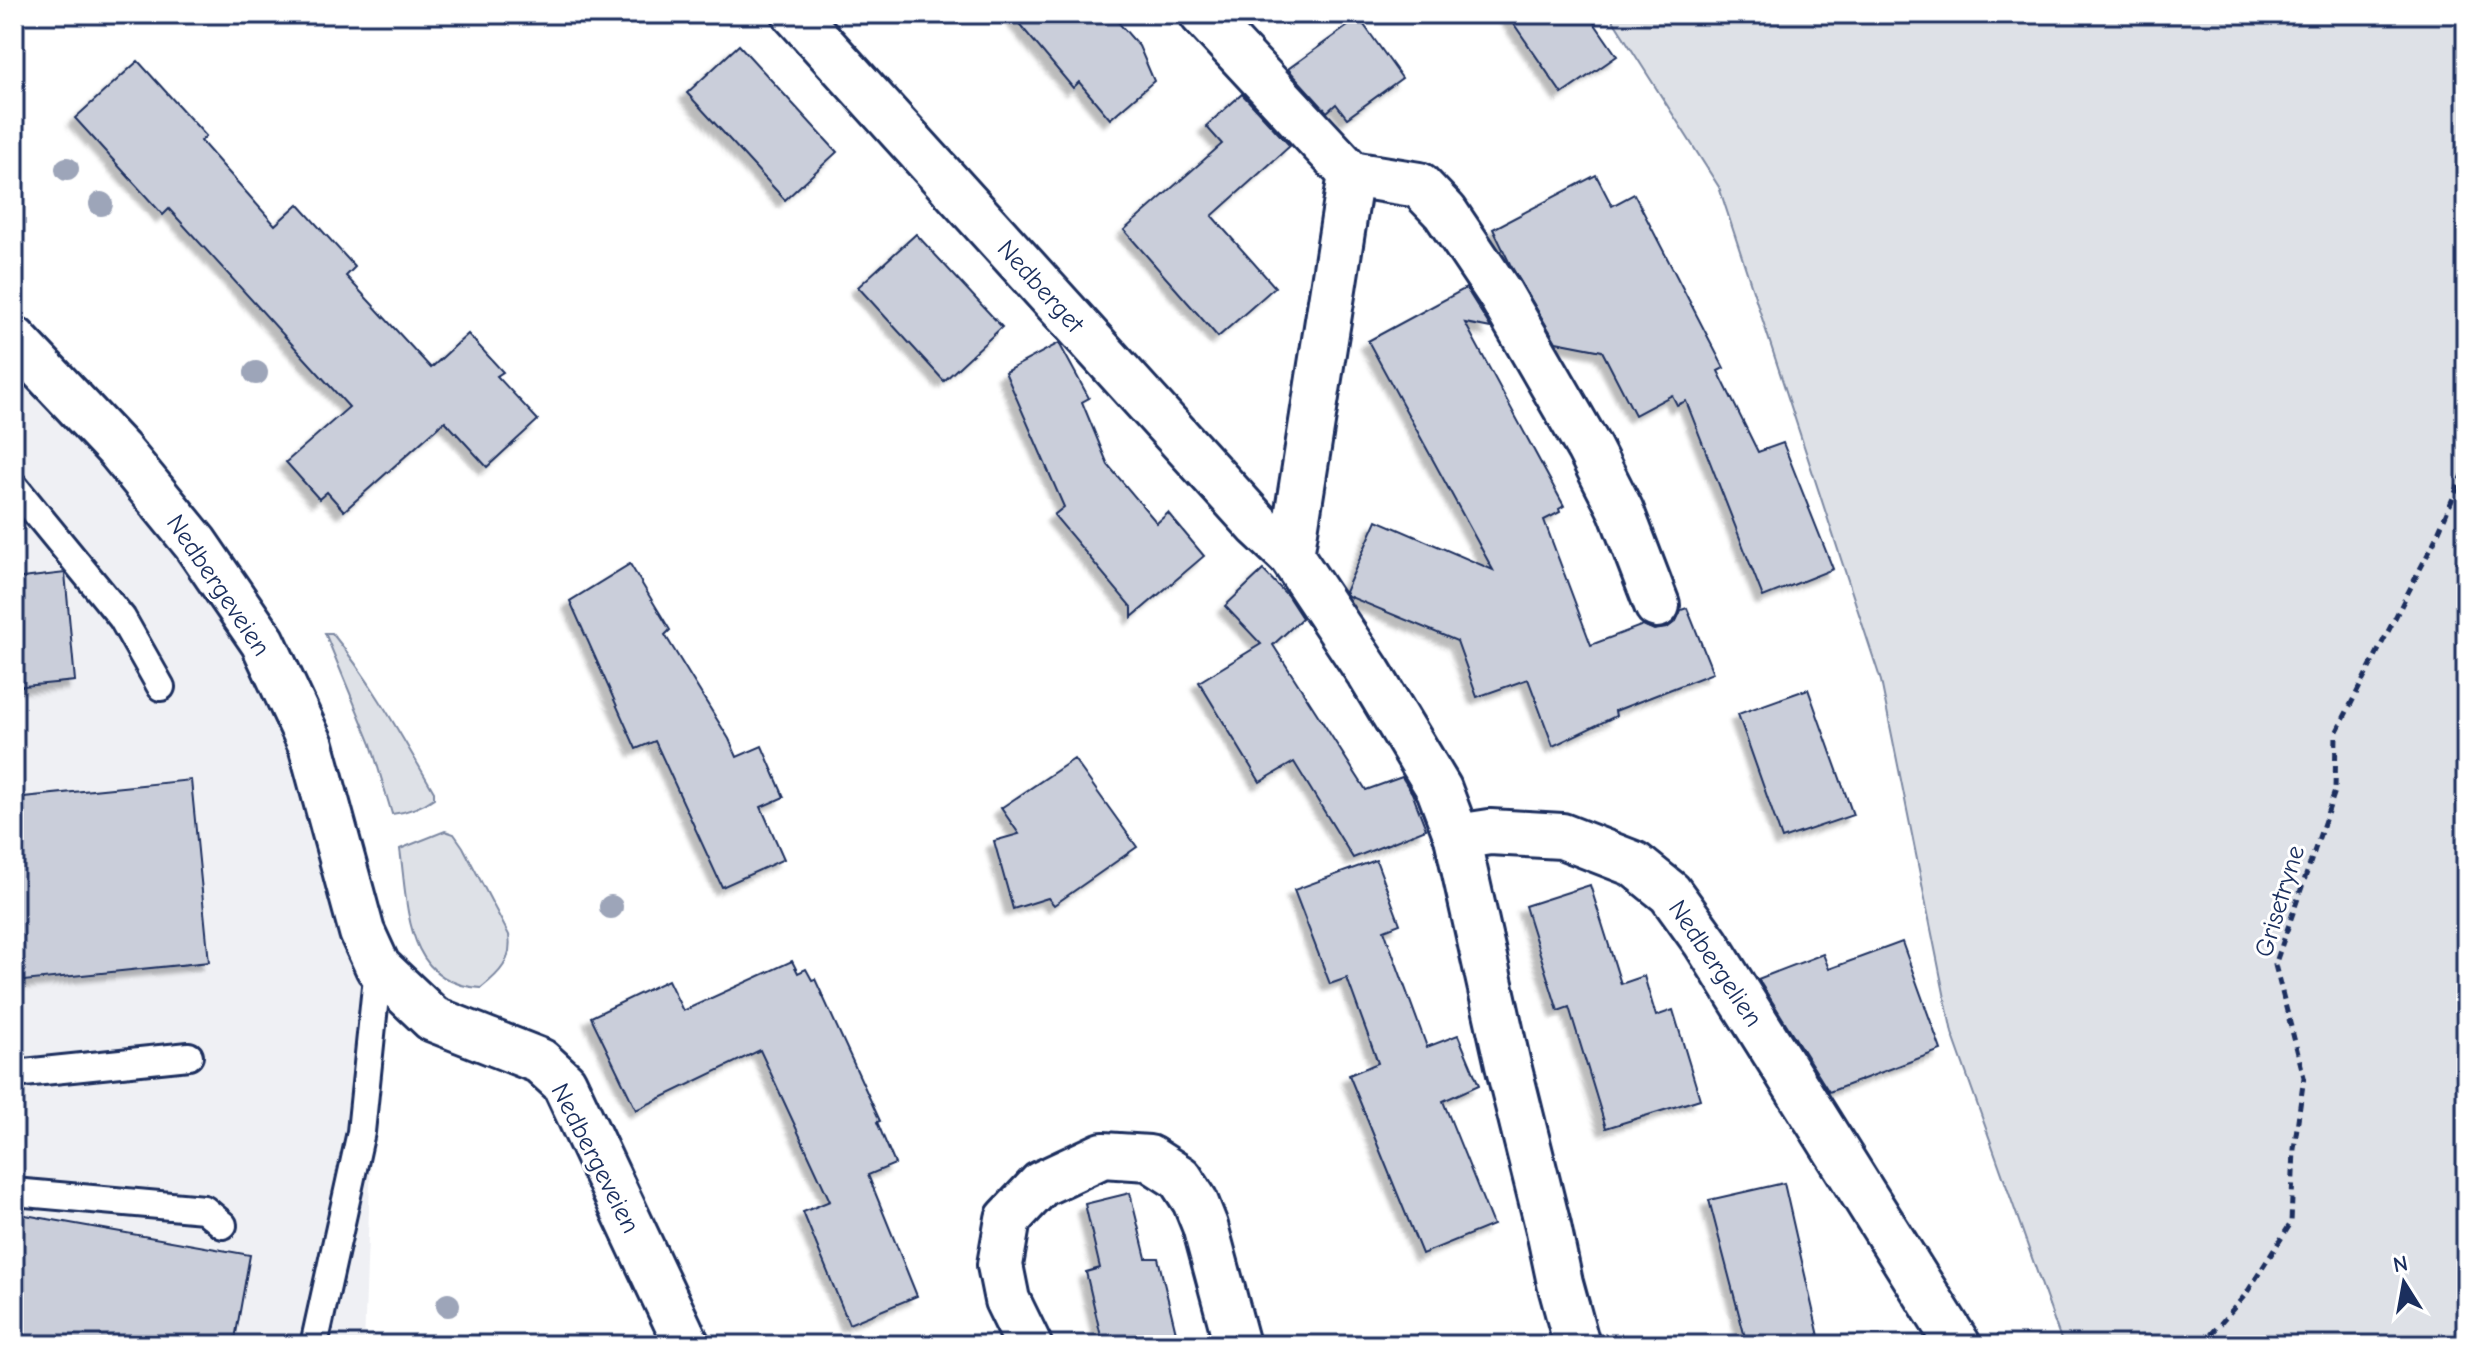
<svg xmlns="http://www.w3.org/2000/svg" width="2480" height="1359" font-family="'Comic Neue',sans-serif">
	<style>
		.built { fill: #eff0f4 }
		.green { fill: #dee1e7; stroke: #7c88a2; stroke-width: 2 }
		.building { fill: #caceda; stroke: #1b2f5e; stroke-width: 2; filter: url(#shadow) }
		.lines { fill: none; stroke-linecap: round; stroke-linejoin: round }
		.service-casing { stroke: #1b2f5e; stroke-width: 32 }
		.minor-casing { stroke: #1b2f5e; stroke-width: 50 }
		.path { stroke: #1b2f5e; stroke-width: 5; stroke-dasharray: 8 6; stroke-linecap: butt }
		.service { stroke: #fff; stroke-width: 26 }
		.minor { stroke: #fff; stroke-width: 44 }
		.tree { fill: #9da5b9 }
		.labels { text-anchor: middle; stroke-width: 6; stroke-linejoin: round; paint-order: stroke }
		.street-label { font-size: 26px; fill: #1b2f5e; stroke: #fff }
	</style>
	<defs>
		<filter id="shadow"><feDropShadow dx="-7" dy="7" stdDeviation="2" flood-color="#0004"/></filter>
	</defs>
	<rect width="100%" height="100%" fill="#fff"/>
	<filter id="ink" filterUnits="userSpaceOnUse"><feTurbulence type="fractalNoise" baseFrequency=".0125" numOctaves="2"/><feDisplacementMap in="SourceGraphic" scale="16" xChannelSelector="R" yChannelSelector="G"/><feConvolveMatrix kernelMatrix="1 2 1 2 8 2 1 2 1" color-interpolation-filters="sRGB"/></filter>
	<g filter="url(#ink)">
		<!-- built -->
		<path class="built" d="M14,308L220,580L378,967L364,1345H14Z"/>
		<!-- green -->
		<g class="green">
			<path d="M1609,14H2466V1345H2063L1952,1033L1881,681L1719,187Z"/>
			<path d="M325,633H332C372,682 402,737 434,792V798C422,807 407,812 392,814L371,744Z"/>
			<path d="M445,831L454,834L463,847L509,935C513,960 500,973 481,988C405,984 408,907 400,849Z"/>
		</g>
		<!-- building -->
		<g class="building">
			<path d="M1011,14H1111L1139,46L1154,81L1110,119L1079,82L1073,88Z"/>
			<path d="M1507,14H1588L1617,56L1562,94Z"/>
			<path d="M1359,18L1402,78L1347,118L1336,104L1327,112L1288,69Z"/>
			<path d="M739,45L837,152L785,200L687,93Z"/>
			<path d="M138,61L206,136L201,141L275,225L298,204L355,267L346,276L431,368L468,334L503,372L497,376L538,420L487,467L445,421L344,511L327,492L319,499L286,462L349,407L169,209L163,215L75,118Z"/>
			<path d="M1242,94L1290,146L1212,216L1275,287L1218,337L1124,230L1222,144L1206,126Z"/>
			<path d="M1596,175L1612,206L1634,194L1724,368L1718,371L1758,452L1783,443L1833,569L1763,597L1686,401L1677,405L1672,395L1635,415L1602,351L1556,342L1510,264L1493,229Z"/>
			<path d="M916,234L1002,327L944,381L858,287Z"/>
			<path d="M1466,288L1491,328L1465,323L1564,506L1559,509L1560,512L1544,520L1591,645L1643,625L1654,630L1667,628L1676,621L1681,610L1687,608L1713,673L1615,711L1616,716L1553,746L1528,679L1477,697L1457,641L1348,596L1345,592L1377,520L1493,570L1368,341Z"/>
			<path d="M1059,343L1089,398L1082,402L1108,465L1157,523L1168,513L1204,556L1132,617V608L1054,515L1064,507L1005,372Z"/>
			<path d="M630,564L670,630L665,635L729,739L737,757L762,746L784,797L761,807L784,859L722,887L655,741L636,749L570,601Z"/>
			<path d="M1263,570L1287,595L1302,618L1273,645L1366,790L1402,777L1412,793L1426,829L1353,858L1294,762L1260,782L1199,682L1261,644L1225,606Z"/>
			<path d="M65,573L75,681L14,687V579Z"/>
			<path d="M1808,689L1853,815L1782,839L1738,714Z"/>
			<path d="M1074,759L1137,847L1054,905L1048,898L1013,909L994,841L1019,834L1001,808Z"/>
			<path d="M191,780L209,962L14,982V798Z"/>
			<path d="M1376,860L1400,924L1384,930L1427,1047L1458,1035L1479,1085L1443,1101L1493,1225L1422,1254L1349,1075L1378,1063L1347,978L1330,984L1294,890Z"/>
			<path d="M1590,885L1621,984L1644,976L1656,1016L1673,1010L1700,1099L1606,1128L1569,1007L1558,1011L1525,906Z"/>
			<path d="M1902,942L1941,1050L1829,1092L1758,979L1823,954L1829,969Z"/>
			<path d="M792,961L798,973L806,969L812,980L815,979L880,1121L877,1122L895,1164L868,1175L917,1296L849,1324L803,1212L830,1201L760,1050L636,1110L591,1017L668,980L683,1011Z"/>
			<path d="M1784,1183L1821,1345H1747L1709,1200Z"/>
			<path d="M1130,1193L1146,1258H1158L1179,1345H1103L1086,1272L1100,1268L1085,1204Z"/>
			<path d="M14,1213L250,1255L234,1345H14Z"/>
		</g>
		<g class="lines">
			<!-- service casing -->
			<g class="service-casing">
				<g id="service">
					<path d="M14,486L122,618L161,687"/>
					<path d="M14,1074L189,1056"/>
					<path d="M14,1192L204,1209L223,1225"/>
					<path d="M314,1345L361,1132L378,967"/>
				</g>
			</g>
			<!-- minor casing -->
			<g class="minor-casing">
				<g id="minor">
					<path d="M795,14L1258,525L1291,556L1369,673L1439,789L1457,837L1508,1065L1548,1226L1560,1283L1577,1345"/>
					<path d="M1202,14L1351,174L1291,556"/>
					<path d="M1351,174L1419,185L1445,212L1500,294L1589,448L1621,511L1657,605"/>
					<path d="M14,339L119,450L195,543L263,642L311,745L362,932L378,967L433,1019L540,1061L564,1083L687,1345"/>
					<path d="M1457,837L1490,832L1562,836L1634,864L1670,893L1706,943L1958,1345"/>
					<path d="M1029,1345L1007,1300L1000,1265L1008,1219L1041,1184L1103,1155L1149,1158L1180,1178L1195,1201L1205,1226L1237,1345"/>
				</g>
			</g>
			<!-- path -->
			<path class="path" d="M2202,1345L2246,1294L2291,1223L2294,1149L2304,1077L2275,965L2335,791L2336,733L2434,542L2466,468"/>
			<!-- service -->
			<use href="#service" class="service"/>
			<!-- minor -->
			<use href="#minor" class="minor"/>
		</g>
		<!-- trees -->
		<g class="tree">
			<circle cx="67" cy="169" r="12"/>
			<circle cx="101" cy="204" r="12"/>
			<circle cx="256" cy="373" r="12"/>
			<circle cx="611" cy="907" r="12"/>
			<circle cx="448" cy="1305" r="12"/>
		</g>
	</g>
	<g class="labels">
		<!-- street labels -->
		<g class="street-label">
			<text transform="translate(1041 286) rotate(48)" y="9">Nedberget</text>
			<text transform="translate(219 585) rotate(56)" y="9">Nedbergeveien</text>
			<text transform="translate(2279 901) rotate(-73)" y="9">Grisetryne</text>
			<text transform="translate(1716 963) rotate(56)" y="9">Nedbergelien</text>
			<text transform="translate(596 1158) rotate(63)" y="9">Nedbergeveien</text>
		</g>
	</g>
	<!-- margin -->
	<rect width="2480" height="1359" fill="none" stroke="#fff" stroke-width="48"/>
	<rect x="24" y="24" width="2432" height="1311" fill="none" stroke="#1b2f5e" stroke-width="3" filter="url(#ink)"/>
	<!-- north arrow -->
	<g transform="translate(2404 1283) rotate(349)" stroke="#ffffff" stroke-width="6" paint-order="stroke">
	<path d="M0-6L14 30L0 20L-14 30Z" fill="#1b2f5e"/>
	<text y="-12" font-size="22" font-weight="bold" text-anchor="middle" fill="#1b2f5e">N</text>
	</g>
</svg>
